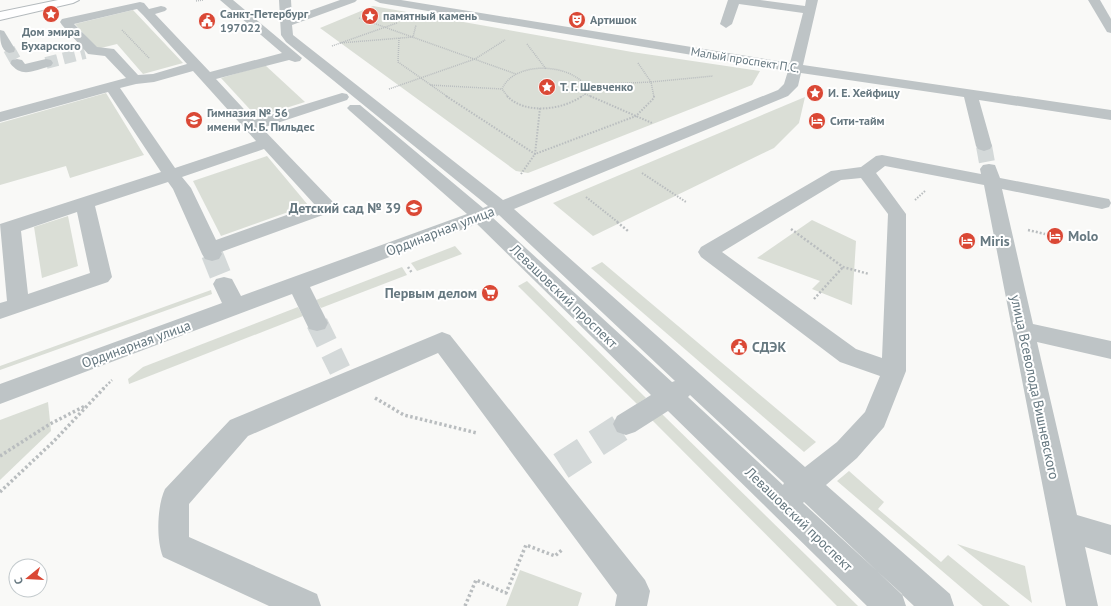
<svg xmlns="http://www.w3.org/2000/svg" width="1111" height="606" font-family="'PT Sans',sans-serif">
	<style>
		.green { fill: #daded6 }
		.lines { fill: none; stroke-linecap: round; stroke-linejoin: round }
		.minor-tunnel-far3 { stroke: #d4d9d9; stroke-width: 12; stroke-dasharray: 12 6; stroke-linecap: butt }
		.minor-tunnel-far2 { stroke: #d4d9d9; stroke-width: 16; stroke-dasharray: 16 8; stroke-linecap: butt }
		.minor-tunnel-far1 { stroke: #d4d9d9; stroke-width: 22; stroke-dasharray: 22 11; stroke-linecap: butt }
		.minor-tunnel { stroke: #d4d9d9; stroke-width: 28; stroke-dasharray: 28 14; stroke-linecap: butt }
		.major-casing { stroke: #b4babd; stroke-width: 2 }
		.path-far3 { stroke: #b9bdbf; stroke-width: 1.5; stroke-dasharray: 1 1; stroke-linecap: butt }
		.path-far2 { stroke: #b9bdbf; stroke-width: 2; stroke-dasharray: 1.5 1.5; stroke-linecap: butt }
		.path-far1 { stroke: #b9bdbf; stroke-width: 2.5; stroke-dasharray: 2 2; stroke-linecap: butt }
		.path { stroke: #b9bdbf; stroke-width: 3.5; stroke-dasharray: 2.5 2.5; stroke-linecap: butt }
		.minor { fill: #bec4c6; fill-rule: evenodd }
		.major { fill: #fff; fill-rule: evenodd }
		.labels { text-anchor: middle; stroke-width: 4; stroke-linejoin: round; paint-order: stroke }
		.far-poi-label { font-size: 12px; font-weight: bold; fill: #667880; stroke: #fff; text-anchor: start }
		.far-street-label { font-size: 12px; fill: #667880; stroke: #fff }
		.poi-label { font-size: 14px; font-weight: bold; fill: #667880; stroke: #fff; text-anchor: start }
		.street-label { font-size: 14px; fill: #667880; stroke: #fff }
	</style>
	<rect width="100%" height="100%" fill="#f9f9f7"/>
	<!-- green -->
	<g class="green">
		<path d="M373,6L632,52L760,71L752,85L528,173L516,171L320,28Z"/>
		<path d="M133,10L183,63L143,74L117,44L97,49L75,24Z"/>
		<path d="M265,65L305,102L257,117L221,78Z"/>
		<path d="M106,93L144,155L70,178L66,166L0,185V123Z"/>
		<path d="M805,97L799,123L774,148L593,236L553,203Z"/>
		<path d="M267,156L308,205L221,236L193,181Z"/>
		<path d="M68,216L78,266L42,278L34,227Z"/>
		<path d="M812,220L856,241L852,305L812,289L820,281L757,258Z"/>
		<path d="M455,246L462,254L417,271L411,263Z"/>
		<path d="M602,262L816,442L804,452L591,268Z"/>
		<path d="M402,267L407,275L321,308L316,300Z"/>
		<path d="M527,281L646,398L637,404L518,286Z"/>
		<path d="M211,290L212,294L0,370V366Z"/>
		<path d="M298,307L303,316L129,384L128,379L143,367Z"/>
		<path d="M48,402L51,431L0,480V420Z"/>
		<path d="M662,414L858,606H837L652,420Z"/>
		<path d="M849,471L884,502L878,509L941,562L948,555L1010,606H983L837,481Z"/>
		<path d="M957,544L1025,566L1032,603Z"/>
		<path d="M520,570L582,593L578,606H506Z"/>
	</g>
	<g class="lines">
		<!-- minor-tunnel-far3 -->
		<g class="minor-tunnel-far3">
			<path d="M9,49L17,63"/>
			<path d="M46,63L85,53"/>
		</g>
		<!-- minor-tunnel-far2 -->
		<path class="minor-tunnel-far2" d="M984,146L988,168"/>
		<!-- minor-tunnel-far1 -->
		<g class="minor-tunnel-far1">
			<path d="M212,254L224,284"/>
			<path d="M317,323L340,370"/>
		</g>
		<!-- minor-tunnel -->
		<path class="minor-tunnel" d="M561,466L626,424"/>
		<!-- major casing -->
		<g class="major-casing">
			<path id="major" d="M58,0H79L73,3L0,20V12Z"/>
		</g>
		<!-- path-far3 -->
		<g class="path-far3">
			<path d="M196,1L203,0"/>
			<path d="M359,18L516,74"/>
			<path d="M122,30L149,58"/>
			<path d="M399,38L398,62L448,97"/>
			<path d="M340,43L413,37L416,25"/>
			<path d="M527,44L546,69"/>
			<path d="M332,46L397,23"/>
			<path d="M638,63L651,82L654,97"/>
			<path d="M430,85L502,89"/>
			<path d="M585,85L651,82L713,76"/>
			<path d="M389,89L475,59L505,40"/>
			<path d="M585,94L592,97"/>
			<path d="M508,97L502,89C514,61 568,63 585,85V94L581,97"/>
		</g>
		<!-- path-far2 -->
		<g class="path-far2">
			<path d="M446,96L535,154L636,116L654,98V96"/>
			<path d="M507,96C525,115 563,110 582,96"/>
			<path d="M590,96L652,123"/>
			<path d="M642,173L686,202"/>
			<path d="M521,174L535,154L540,108"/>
			<path d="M586,197L619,223"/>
			<path d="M915,200L926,190"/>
		</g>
		<!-- path-far1 -->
		<g class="path-far1">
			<path d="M617,222L628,231"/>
			<path d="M791,229L843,267L869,274"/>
			<path d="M1028,230L1045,234"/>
			<path d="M408,267L412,273"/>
			<path d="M814,299L843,267"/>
			<path d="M103,389L112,380"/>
		</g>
		<!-- path -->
		<g class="path">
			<path d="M375,398L404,415L477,433"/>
			<path d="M0,456L50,424L85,406"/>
			<path d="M0,492L54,441L104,388"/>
			<path d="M465,606L476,580L506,593L526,545L555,556L563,549"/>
		</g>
		<!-- minor -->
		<g class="minor">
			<path d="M220,0H233L302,58L300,61L295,62L289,60L216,79L254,120L342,93L347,94L349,97L347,100L262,128L334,203L336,207L334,211L221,252L222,254L219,259L212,261L205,259L202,254L173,189L168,182L95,206L112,277L108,282L0,319V303L7,301L0,224L161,172L108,92L0,122V112L126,78L105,56L88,54L62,25L60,22L62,19L140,2L144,3L149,9L161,6L165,7L167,9L165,11L155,14L210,72L282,53ZM137,9L143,15L187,64L153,74L138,75L114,49L97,47L74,24ZM193,71L256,141L175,168L120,88L136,84L154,82ZM264,149L315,205L216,240L191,188L182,177ZM77,212L90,273L28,294L21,231Z"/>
			<path d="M279,0H291L292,17L340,0H357L355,2L292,25L293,35L503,200L778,90L784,84L788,71L380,3L374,0H401L790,63L803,13L739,4L732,24L726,28L720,24L728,0H760L805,6L806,0H818L803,65L1111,110V120L979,100L992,146L990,149L984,151L978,149L976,146L964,97L801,73L798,86L788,96L514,209L805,467L837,442L865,412L880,376L840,362L701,257L698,252L701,247L831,171L861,167L876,156L882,155L981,174L980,169L983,165L989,164L995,165L1000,178L1109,199L1111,203L1109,207L1102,209L1002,189L1033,324L1111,341V359L1037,342L1077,515L1111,525V555L1085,547L1098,606H1066L984,185L885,166L876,173L906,214V371L884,427L857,458L826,485L950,594L954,606H914L804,502L803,503L902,594L906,606H867L668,411L635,432L626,435L617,432L613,424L617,416L651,395L477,224L310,287L328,323L325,329L317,331L309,329L292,294L0,404V384L222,303L213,284L216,279L224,277L232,279L241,296L467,214L350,111L347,108L350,105H360L483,208L488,206L286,42L281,35ZM861,178L888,214L882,358L856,349L722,252L841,180ZM499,215L675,381L672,382L493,218ZM690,395L784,483L783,485L688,397Z"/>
			<path d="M1088,0H1100L1111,19V33L1107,32Z"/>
			<path d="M0,30L4,31L15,49L14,52L9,53C0,50 0,39 0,30Z"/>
			<path d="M17,59L22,60L25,64L46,59L51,60L53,63L51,66C34,70 22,79 10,63L12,60Z"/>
			<path d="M442,332L450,335L645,580L650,591L647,606H615L617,595L438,353L248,436L189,504V537L317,594L321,606H269L163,557C156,540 157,506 165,489L230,420Z"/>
		</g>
		<!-- major -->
		<use href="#major" class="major"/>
	</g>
	<!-- icons -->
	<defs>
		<g id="sight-disc" transform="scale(0.9)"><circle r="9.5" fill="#da4835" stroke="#fff"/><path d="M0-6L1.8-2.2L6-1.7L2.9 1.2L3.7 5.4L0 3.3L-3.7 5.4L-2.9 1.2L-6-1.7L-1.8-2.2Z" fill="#fff"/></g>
		<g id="theatre-disc" transform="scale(0.9)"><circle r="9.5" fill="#da4835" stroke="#fff"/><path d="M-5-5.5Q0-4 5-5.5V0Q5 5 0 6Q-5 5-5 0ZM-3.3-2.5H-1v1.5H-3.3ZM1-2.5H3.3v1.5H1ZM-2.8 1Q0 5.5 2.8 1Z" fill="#fff"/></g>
		<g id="civic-disc" transform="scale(0.9)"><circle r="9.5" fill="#da4835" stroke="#fff"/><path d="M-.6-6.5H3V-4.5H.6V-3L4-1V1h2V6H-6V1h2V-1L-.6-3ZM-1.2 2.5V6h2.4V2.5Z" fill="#fff"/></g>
		<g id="school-disc" transform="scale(0.9)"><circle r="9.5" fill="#da4835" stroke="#fff"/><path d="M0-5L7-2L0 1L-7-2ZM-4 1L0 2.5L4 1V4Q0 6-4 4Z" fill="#fff"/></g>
		<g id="hotel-disc" transform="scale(0.9)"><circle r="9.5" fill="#da4835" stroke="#fff"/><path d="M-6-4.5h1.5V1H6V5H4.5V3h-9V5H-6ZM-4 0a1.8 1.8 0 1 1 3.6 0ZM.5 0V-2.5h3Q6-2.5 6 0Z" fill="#fff"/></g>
		<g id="supermarket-disc" transform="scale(0.9)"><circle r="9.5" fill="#da4835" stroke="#fff"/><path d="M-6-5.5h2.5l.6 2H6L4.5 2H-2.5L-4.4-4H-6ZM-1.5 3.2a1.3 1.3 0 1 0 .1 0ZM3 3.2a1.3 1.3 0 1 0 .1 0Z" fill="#fff"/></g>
	</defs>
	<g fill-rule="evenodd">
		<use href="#sight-disc" x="51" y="14"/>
		<use href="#sight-disc" x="370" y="16"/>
		<use href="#theatre-disc" x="577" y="20"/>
		<use href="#civic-disc" x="207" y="21"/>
		<use href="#sight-disc" x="547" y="87"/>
		<use href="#sight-disc" x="815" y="93"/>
		<use href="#school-disc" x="194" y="120"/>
		<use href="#hotel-disc" x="817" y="121"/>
		<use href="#school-disc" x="414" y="208"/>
		<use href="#hotel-disc" x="1055" y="236"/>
		<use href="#hotel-disc" x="967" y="241"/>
		<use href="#supermarket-disc" x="490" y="293"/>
		<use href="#civic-disc" x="739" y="347"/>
	</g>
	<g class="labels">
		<!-- far-poi labels -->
		<g class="far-poi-label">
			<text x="220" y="18">Санкт-Петербург<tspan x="220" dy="14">197022</tspan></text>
			<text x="383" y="20">памятный камень</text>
			<text x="590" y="24">Артишок</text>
			<text x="51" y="36" text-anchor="middle">Дом эмира<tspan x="51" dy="14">Бухарского</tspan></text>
			<text x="560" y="91">Т. Г. Шевченко</text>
			<text x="828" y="97">И. Е. Хейфицу</text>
			<text x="207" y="117">Гимназия № 56<tspan x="207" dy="14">имени М. Б. Пильдес</tspan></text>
			<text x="830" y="125">Сити-тайм</text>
		</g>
		<!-- far-street labels -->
		<g class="far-street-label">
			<text transform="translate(745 60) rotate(9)" y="4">Малый проспект П.С.</text>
		</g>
		<!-- poi labels -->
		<g class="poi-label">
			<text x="401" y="213" text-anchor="end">Детский сад № 39</text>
			<text x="1068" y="241">Molo</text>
			<text x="980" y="246">Miris</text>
			<text x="477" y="298" text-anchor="end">Первым делом</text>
			<text x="752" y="352">СДЭК</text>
		</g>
		<!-- street labels -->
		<g class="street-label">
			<text transform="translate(440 231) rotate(-21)" y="5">Ординарная улица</text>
			<text transform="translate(564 296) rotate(44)" y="5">Левашовский проспект</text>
			<text transform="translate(136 344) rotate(-20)" y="5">Ординарная улица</text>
			<text transform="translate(1035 387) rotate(78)" y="5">улица Всеволода Вишневского</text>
			<text transform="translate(799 519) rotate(44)" y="5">Левашовский проспект</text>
		</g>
	</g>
	<!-- north arrow -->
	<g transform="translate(28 578) rotate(252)"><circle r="19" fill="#ffffff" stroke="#c2c9cc"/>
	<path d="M0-3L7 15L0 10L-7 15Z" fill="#da4835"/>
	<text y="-6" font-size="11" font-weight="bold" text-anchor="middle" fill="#667880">С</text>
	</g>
</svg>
